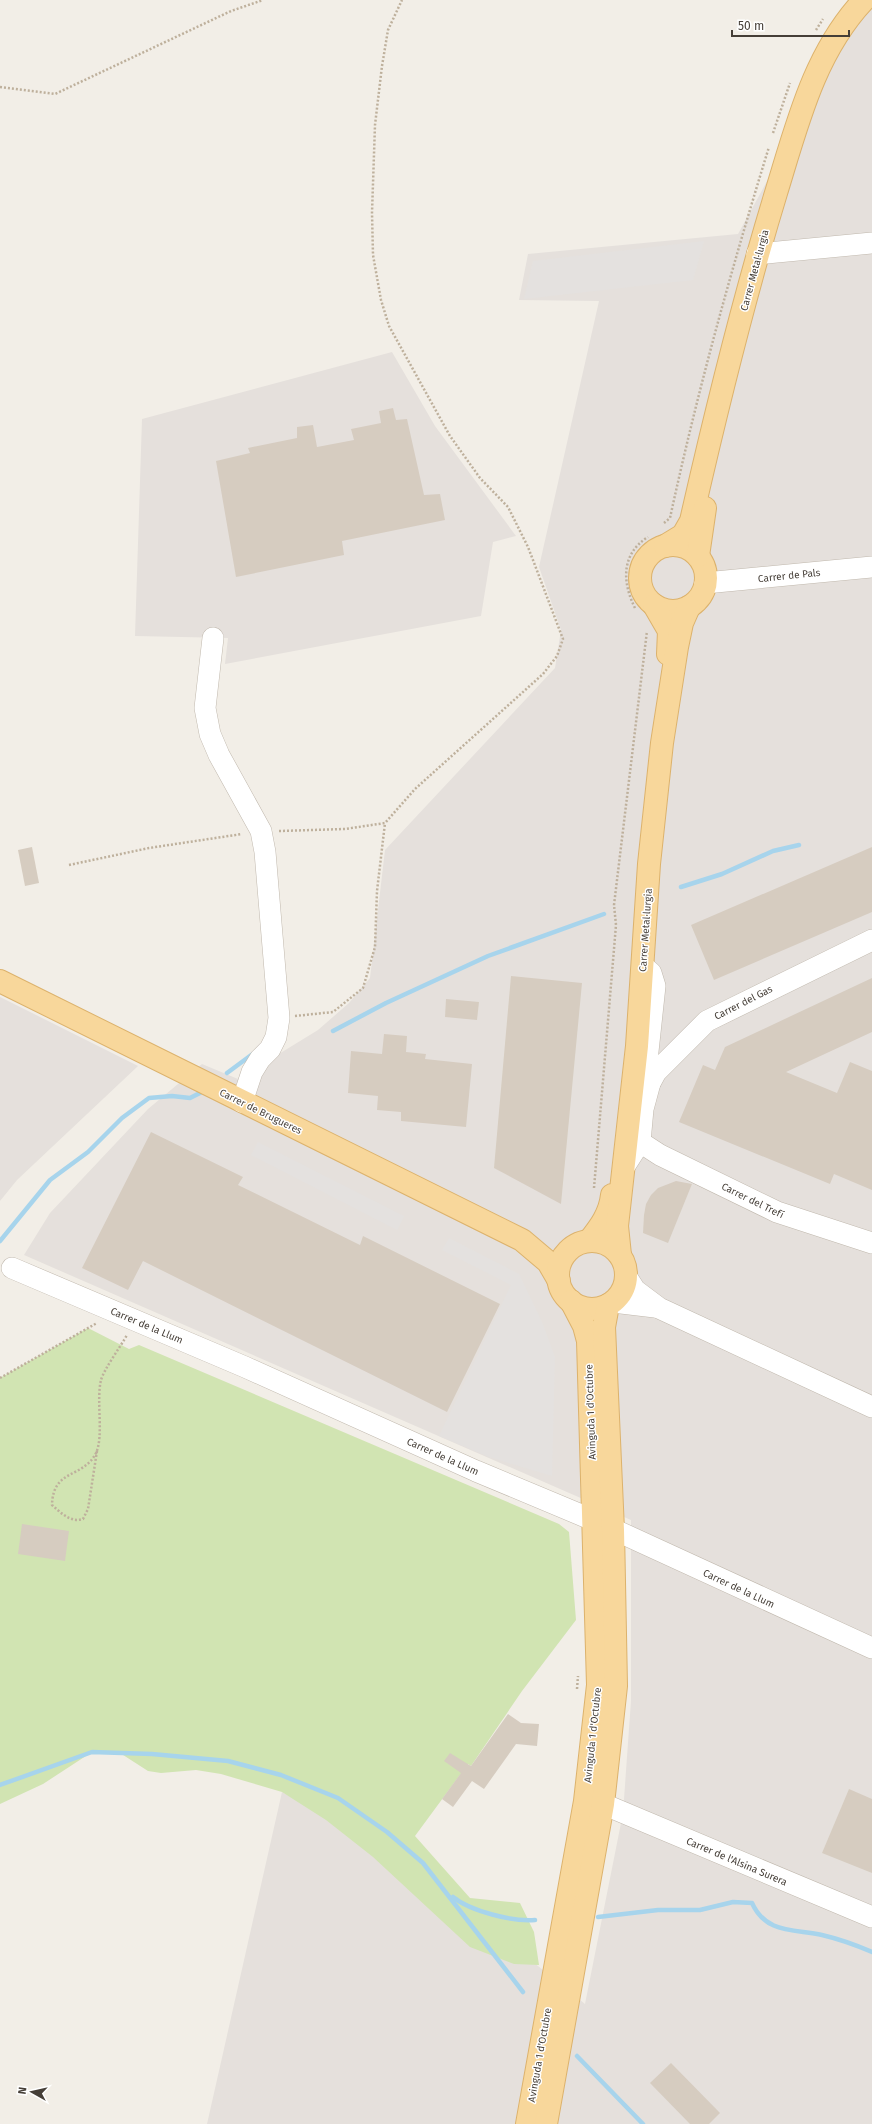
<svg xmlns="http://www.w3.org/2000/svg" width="872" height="2124" font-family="'Fira Sans',sans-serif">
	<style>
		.industrial { fill: #e5e0dc }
		.green { fill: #d1e4b2 }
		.parking { fill: #e4e1df }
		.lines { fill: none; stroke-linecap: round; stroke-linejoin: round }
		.stream { stroke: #a7d4ec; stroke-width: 4.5 }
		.building { fill: #d6ccc0 }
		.minor-casing { stroke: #c0b8ad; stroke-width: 22 }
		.major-casing { stroke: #dcb26c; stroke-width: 24 }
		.path { stroke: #beb09c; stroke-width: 2.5; stroke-dasharray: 2 2; stroke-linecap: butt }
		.minor { stroke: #fff; stroke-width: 21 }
		.major { stroke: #f8d79b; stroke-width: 22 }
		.labels { text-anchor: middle; stroke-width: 3; stroke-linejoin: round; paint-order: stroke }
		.street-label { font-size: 10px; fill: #453e37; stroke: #fff }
	</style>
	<rect width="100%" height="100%" fill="#f2eee7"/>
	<!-- industrial -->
	<g class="industrial">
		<path d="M872,0V2124H207L282,1792L419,1870L585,2004L623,1813L631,1701V1520L24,1255L50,1213L148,1109L202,1064L238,1079L318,1030L349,1003L370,978L385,850L555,668L561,630L539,567L599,301L519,300L528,254L738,234L804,114L827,58Z"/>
		<path d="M392,352L435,426L516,536L493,542L481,616L225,664L228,638L135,636L142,419Z"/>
		<path d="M0,997L138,1066L17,1180L0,1201Z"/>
	</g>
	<!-- green -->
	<path class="green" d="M88,1328L129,1349L139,1345L559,1524L569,1532L576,1620L522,1691L471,1766L468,1764L415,1836L470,1898L520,1903L534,1932L539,1965L514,1964L470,1947L373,1857L326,1820L282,1792L221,1774L196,1770L161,1773L148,1771L120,1753L92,1752L43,1784L0,1804V1378Z"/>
	<!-- parking -->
	<g class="parking">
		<path d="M704,241L693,280L524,299L533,261Z"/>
		<path d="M258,1142L404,1216L397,1230L251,1155Z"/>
		<path d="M449,1238L519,1274L543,1324L555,1357L552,1476L489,1457L439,1436L511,1285L442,1250Z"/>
	</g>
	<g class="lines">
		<!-- stream -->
		<g class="stream">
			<path d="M681,887L722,874L773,851L799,845"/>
			<path d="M333,1031L386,1003L488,956L604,914"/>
			<path d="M227,1073L254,1053"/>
			<path d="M0,1241L50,1180L88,1152L122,1118L149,1098L172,1096L190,1098L200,1093"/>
			<path d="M0,1785L92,1752L152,1754L228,1761L281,1775L338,1798L387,1832L423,1863L523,1992"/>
			<path d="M453,1897C470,1911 513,1922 535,1920"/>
			<path d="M598,1917L658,1910H700L733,1902L752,1903C766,1934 794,1929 822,1935C839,1939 856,1945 872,1952"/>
			<path d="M577,2056L643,2124"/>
		</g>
	</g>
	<!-- building -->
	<g class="building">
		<path d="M393,408L396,420L407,419L424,495L440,494L445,520L342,541L344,555L236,577L216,461L250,453L248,448L297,438V427L313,425L317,447L354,440L351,429L381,423L379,411Z"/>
		<path d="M32,847L39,883L25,886L18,850Z"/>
		<path d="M872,847V912L714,980L691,925Z"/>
		<path d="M511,976L582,983L561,1204L494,1168Z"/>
		<path d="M872,978V1032L786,1072L837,1093L850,1062L872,1071V1190L834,1174L830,1184L679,1122L703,1065L715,1070L725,1047Z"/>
		<path d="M446,999L479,1002L477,1020L445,1017Z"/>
		<path d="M384,1034L407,1036L406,1052L426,1054L425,1059L472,1064L466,1127L401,1121V1112L377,1110L378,1096L348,1093L351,1051L382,1054Z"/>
		<path d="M151,1132L243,1177L238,1185L360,1245L363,1236L500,1304L447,1412L143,1261L128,1290L82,1268Z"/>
		<path d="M676,1181L692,1184L668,1243L643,1233L644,1215L646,1204L651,1195L658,1188Z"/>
		<path d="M22,1524L69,1531L65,1561L18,1554Z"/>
		<path d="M508,1714L521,1723L539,1724L537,1746L516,1744L484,1789L472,1781L453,1807L442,1799L461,1773L444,1761L450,1753L471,1766Z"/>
		<path d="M849,1789L872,1799V1873L822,1853Z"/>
		<path d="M671,2063L720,2113L709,2124H690L650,2083Z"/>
	</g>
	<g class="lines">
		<!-- minor casing -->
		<g class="minor-casing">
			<g id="minor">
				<path d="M757,254L872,243"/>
				<path d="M705,583L872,567"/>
				<path d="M213,638L205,708L210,734L219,755L261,831L265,852L279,1018L276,1037L270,1049L260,1059L252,1072L242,1102"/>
				<path d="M643,966L651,973L655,986L646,1070L650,1083"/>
				<path d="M640,1142L660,1155L777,1212L872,1243"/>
				<path d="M624,1167L640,1142L643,1109L650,1083L656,1072L707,1021L872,940"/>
				<path d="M12,1268L245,1367L476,1471L593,1520L872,1648"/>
				<path d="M626,1276L635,1290L659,1308L872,1407"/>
				<path d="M613,1302L655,1307"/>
				<path d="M603,1804L872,1917"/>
			</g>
		</g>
		<!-- major casing -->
		<g class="major-casing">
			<g id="major">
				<circle cx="673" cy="578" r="33"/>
				<path d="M665,546L683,535L691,521C716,411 743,301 776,193C797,125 814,53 864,0"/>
				<path d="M698,556L705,508"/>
				<path d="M654,605L669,631L668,654"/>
				<path d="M0,981L522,1240L548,1262L559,1281"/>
				<path d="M589,1241C600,1227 610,1214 612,1195"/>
				<circle cx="592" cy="1275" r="34"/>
				<path d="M620,1255L617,1226L637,1046L649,864L662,743L677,647L682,623L689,607"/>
				<path d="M527,2124L585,1801L598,1685L588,1341L584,1326L571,1301"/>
				<path d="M546,2124L603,1804L616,1686L613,1530L604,1327L608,1305"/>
			</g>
		</g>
		<!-- path -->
		<g class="path">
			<path d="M816,30L823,19"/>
			<path d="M0,87L55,94L231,11L263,0"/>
			<path d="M773,133L790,83"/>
			<path d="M664,523L670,518C697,393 731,270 769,147"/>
			<path d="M635,608C622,582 621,554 648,537"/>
			<path d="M279,831L345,829L385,823L415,789L543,674L557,656L563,639L528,547L508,507L480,478L450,436L389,326L381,300L373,255L372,213L375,125L382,66L388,30L402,0"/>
			<path d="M69,865L149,848L242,834"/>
			<path d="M295,1016L333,1012L363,988L375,947L377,891L385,823"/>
			<path d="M594,1188L616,925L614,905L647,631"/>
			<path d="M0,1378L97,1323"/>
			<path d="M97,1451L88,1509L83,1519C71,1523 61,1513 52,1505C53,1468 83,1479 96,1453C104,1436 96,1400 101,1380C104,1369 121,1346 127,1335"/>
			<path d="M577,1689L578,1676"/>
		</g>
		<!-- minor -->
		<use href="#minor" class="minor"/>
		<!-- major -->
		<use href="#major" class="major"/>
	</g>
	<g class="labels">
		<!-- street labels -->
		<g class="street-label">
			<text transform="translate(754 270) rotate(-75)" y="4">Carrer Metal·lurgia</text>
			<text transform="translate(789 575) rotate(-6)" y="4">Carrer de Pals</text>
			<text transform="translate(645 930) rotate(-86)" y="4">Carrer Metal·lurgia</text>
			<text transform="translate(743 1002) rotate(-27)" y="4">Carrer del Gas</text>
			<text transform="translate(261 1111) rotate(26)" y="4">Carrer de Brugueres</text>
			<text transform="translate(753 1200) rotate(26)" y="4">Carrer del Trefí</text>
			<text transform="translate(147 1325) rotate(23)" y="4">Carrer de la Llum</text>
			<text transform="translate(590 1412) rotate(-92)" y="4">Avinguda 1 d'Octubre</text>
			<text transform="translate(443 1456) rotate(24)" y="4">Carrer de la Llum</text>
			<text transform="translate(739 1588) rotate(25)" y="4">Carrer de la Llum</text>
			<text transform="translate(592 1735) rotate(-84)" y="4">Avinguda 1 d'Octubre</text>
			<text transform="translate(737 1861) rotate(23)" y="4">Carrer de l'Alsina Surera</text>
			<text transform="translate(539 2055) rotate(-80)" y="4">Avinguda 1 d'Octubre</text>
		</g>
	</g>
	<!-- north arrow -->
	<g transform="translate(32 2092) rotate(278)" stroke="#ffffff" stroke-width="3" paint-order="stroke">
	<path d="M0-3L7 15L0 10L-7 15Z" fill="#453e37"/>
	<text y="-6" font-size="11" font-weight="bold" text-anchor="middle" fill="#453e37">N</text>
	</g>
	<!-- scale -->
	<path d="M732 30v6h117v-6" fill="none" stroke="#453e37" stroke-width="2"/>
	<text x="738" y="30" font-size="12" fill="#453e37" stroke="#ffffff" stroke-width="3" paint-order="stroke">50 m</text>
</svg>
